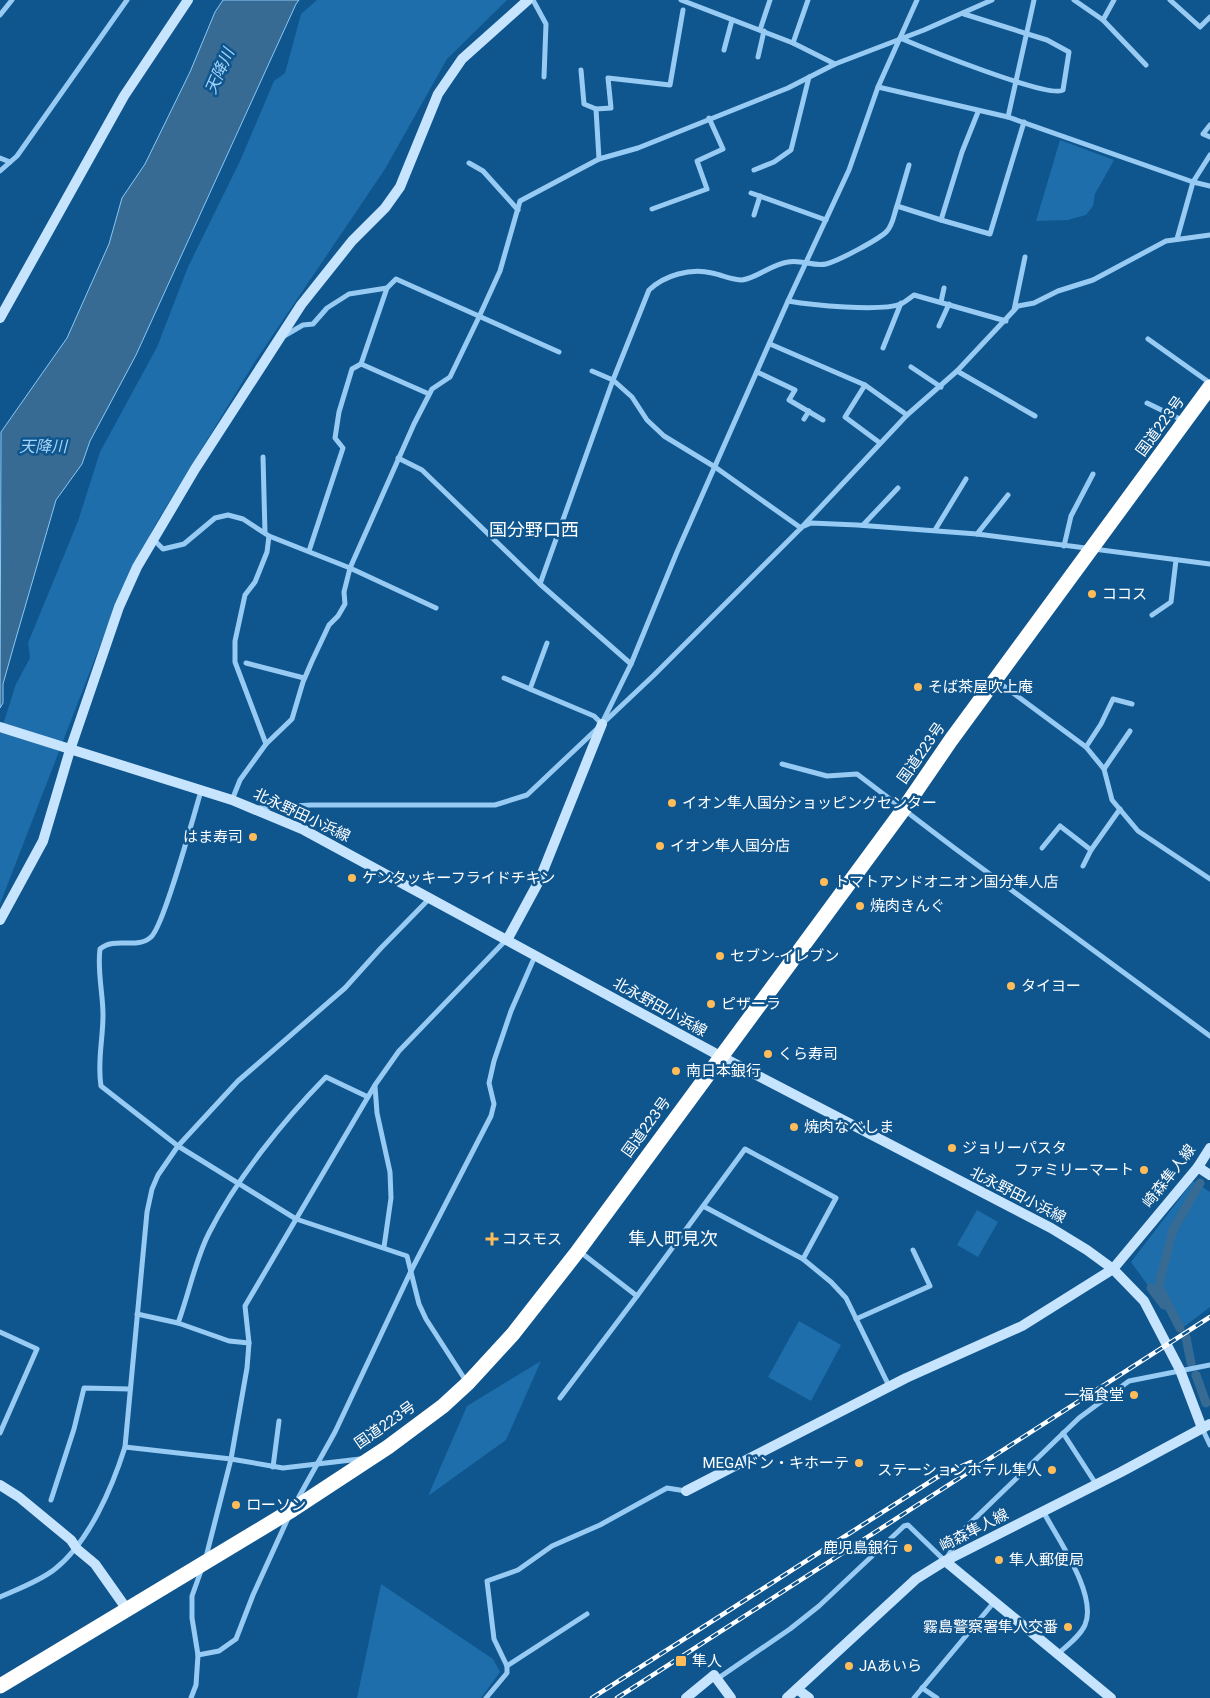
<svg xmlns="http://www.w3.org/2000/svg" width="1210" height="1698" font-family="Roboto,'Noto Sans JP',sans-serif">
	<style>
		.green { fill: #1d6eab }
		.water { fill: #376b94; stroke: #88c8f7 }
		.lines { fill: none; stroke-linecap: round; stroke-linejoin: round }
		.canal { stroke: #376b94; stroke-width: 9 }
		.street { stroke: #97cbf3; stroke-width: 5 }
		.secondary { stroke: #c6e4fd; stroke-width: 10 }
		.highway { stroke: #fff; stroke-width: 15 }
		.rail-casing { stroke: #fff; stroke-width: 4.5 }
		.rail { stroke: #0f558e; stroke-width: 2.5; stroke-dasharray: 8; stroke-linecap: butt }
		.poi-dot { fill: #ffbc59; stroke: #0f558e; stroke-width: 2 }
		.labels { text-anchor: middle; stroke-width: 5; stroke-linejoin: round; paint-order: stroke }
		.street-label { font-size: 15px; fill: #fff; stroke: #0f558e }
		.poi-label { font-size: 15px; fill: #fff; stroke: #0f558e; text-anchor: start }
		.water-label { font-size: 16px; font-style: italic; fill: #a3d5fa; stroke: #0f558e }
		.quarter-label { font-size: 18px; fill: #fff; stroke: #0f558e }
	</style>
	<rect width="100%" height="100%" fill="#0f558e"/>
	<!-- green -->
	<g class="green">
		<path d="M317,0H507L447,59L385,169L256,360L155,525L106,630L0,904V734L16,684L30,658L28,643L78,521L100,452L157,347L188,267L240,161L274,81L285,73L301,14Z"/>
		<path d="M1060,140L1114,160L1095,194L1093,206L1086,215L1068,220L1036,221Z"/>
		<path d="M1193,1181L1210,1192V1307L1180,1330L1131,1262Z"/>
		<path d="M977,1210L998,1222L978,1257L957,1245Z"/>
		<path d="M799,1321L841,1345L811,1401L768,1377Z"/>
		<path d="M541,1361L506,1440L428,1496L467,1406Z"/>
		<path d="M381,1584L493,1659L500,1672L481,1698H357Z"/>
	</g>
	<!-- water -->
	<path class="water" d="M223,0H299L296,4L136,355L90,441L82,464L56,500L14,645L3,684V703L0,708L1,432L67,338L109,244L122,198L145,164L190,72L215,12Z"/>
	<g class="lines">
		<!-- canal -->
		<g class="canal">
			<path d="M1151,1288L1164,1305"/>
			<path d="M1180,1328L1160,1289V1280L1173,1230L1200,1183"/>
			<path d="M1186,1337L1191,1363"/>
			<path d="M1196,1375L1206,1403"/>
		</g>
		<!-- street -->
		<g class="street">
			<path d="M533,0L546,24L544,77"/>
			<path d="M681,0L793,43L835,64"/>
			<path d="M1074,0L1103,20L1146,65"/>
			<path d="M1170,0L1200,27L1210,17"/>
			<path d="M0,15L12,0"/>
			<path d="M1103,20L1114,0"/>
			<path d="M760,30L770,0"/>
			<path d="M900,38C921,47 1049,99 1063,90L1069,52L1047,40L964,14"/>
			<path d="M793,43L808,0"/>
			<path d="M724,50L732,20"/>
			<path d="M758,57L764,31"/>
			<path d="M581,70L584,104L596,109"/>
			<path d="M878,87L1008,117L1193,182L1210,186"/>
			<path d="M978,112L962,152L941,220L990,234L1024,122"/>
			<path d="M1008,117L1034,0"/>
			<path d="M1210,125L1203,134L1210,137"/>
			<path d="M0,158L10,162"/>
			<path d="M599,159L596,109L611,108L608,78L670,85L683,10"/>
			<path d="M469,163L483,171L518,210"/>
			<path d="M754,170L774,162L791,150L809,77"/>
			<path d="M0,171L17,156L127,0"/>
			<path d="M751,193L826,220"/>
			<path d="M897,206L909,165"/>
			<path d="M652,209L707,189L697,161L723,149L709,118"/>
			<path d="M754,215L760,196"/>
			<path d="M1177,239L1193,182L1210,155"/>
			<path d="M788,301C811,305 880,312 901,304C905,302 910,298 914,295L1006,321"/>
			<path d="M941,302L944,288"/>
			<path d="M1014,310L1025,257"/>
			<path d="M939,326L949,304"/>
			<path d="M284,336L303,325L313,324L327,308L349,294L387,288"/>
			<path d="M1148,339L1210,383"/>
			<path d="M770,344L865,385L907,415"/>
			<path d="M883,348L901,303"/>
			<path d="M911,367L941,387"/>
			<path d="M592,371L613,380L632,397L647,420L664,436L715,467L801,528"/>
			<path d="M957,371L1035,416"/>
			<path d="M757,372L795,390L789,400L823,420"/>
			<path d="M865,385L845,417L880,443"/>
			<path d="M429,394L361,364L387,288L396,279L559,352"/>
			<path d="M1147,403L1182,420"/>
			<path d="M804,419L809,411"/>
			<path d="M263,457L265,533"/>
			<path d="M398,458L422,470L540,584L631,664"/>
			<path d="M863,525L898,488"/>
			<path d="M804,526L811,523L857,525L977,534L1210,564"/>
			<path d="M935,530L966,479"/>
			<path d="M977,534L1008,495"/>
			<path d="M154,540L163,549L184,544L215,518L228,515L243,519L269,536L350,568L414,424L432,389L450,377L479,317L500,271L520,201L599,159L638,148L788,88L835,64L924,30L992,0"/>
			<path d="M1064,546L1071,516L1093,474"/>
			<path d="M309,551L343,448L335,438L339,412L352,369L361,364"/>
			<path d="M540,584L613,380L649,290C665,275 690,268 712,273C722,275 732,280 742,280C757,278 772,264 788,262C801,259 814,267 826,264C838,261 880,239 887,231C893,225 894,214 897,206L941,220"/>
			<path d="M1152,615L1171,602L1176,560"/>
			<path d="M246,663L304,678"/>
			<path d="M504,678L594,716L602,724"/>
			<path d="M997,681L1086,747L1104,769L1112,800L1138,831L1210,879"/>
			<path d="M530,689L547,643"/>
			<path d="M603,721L631,664L677,552L788,301L849,170L878,87L917,0"/>
			<path d="M266,744L292,719L303,682L312,661L329,625L338,616L345,604L344,592L350,568L436,608"/>
			<path d="M1086,747L1101,724L1113,699L1132,704"/>
			<path d="M782,764L827,776L857,774L953,847L1210,1036"/>
			<path d="M1104,769L1130,731"/>
			<path d="M201,791C194,814 164,926 151,937C137,950 115,936 100,949C97,971 103,993 103,1015C103,1040 97,1062 101,1086L178,1146L296,1219L407,1256L419,1304L426,1319L466,1381"/>
			<path d="M232,800L240,780L266,744L235,662V641L245,595L255,582L267,552L269,536"/>
			<path d="M258,808L311,805H495L527,795L654,675L801,528L907,415L957,371L1018,306L1034,303L1058,291L1093,280L1166,241L1210,235"/>
			<path d="M1042,848L1060,826L1091,850L1120,809"/>
			<path d="M1083,866L1091,850"/>
			<path d="M375,1086L377,1113L390,1172L391,1198L384,1247"/>
			<path d="M579,1251L637,1296L745,1149L836,1198L803,1259L703,1206"/>
			<path d="M803,1259L831,1282L846,1298L889,1386"/>
			<path d="M137,1314L178,1323L229,1341L249,1343"/>
			<path d="M856,1319L930,1286L913,1250"/>
			<path d="M178,1323C189,1294 195,1260 209,1233C237,1178 283,1121 326,1077L368,1097"/>
			<path d="M0,1332L37,1349L0,1433"/>
			<path d="M560,1398L637,1296"/>
			<path d="M1202,1428L1210,1445"/>
			<path d="M1063,1433L1096,1484"/>
			<path d="M125,1447L231,1459L283,1468L360,1459"/>
			<path d="M273,1467L279,1421"/>
			<path d="M51,1500L74,1429L84,1388L130,1389"/>
			<path d="M296,1502L335,1432L411,1271L491,1116L494,1104L489,1083L494,1061L511,1011L535,956"/>
			<path d="M1043,1511C1057,1538 1098,1595 1085,1625C1080,1636 1068,1645 1059,1653"/>
			<path d="M206,1557L231,1459L247,1368L249,1343L245,1306L375,1085L399,1051L506,940"/>
			<path d="M0,1597C18,1589 40,1581 55,1569C89,1542 112,1488 125,1447L147,1212L152,1189L158,1175L178,1146L238,1081L345,988L381,948L430,898"/>
			<path d="M198,1655L219,1651L236,1639L253,1595L289,1516"/>
			<path d="M507,1666L587,1614"/>
			<path d="M717,1679L790,1629L819,1606L904,1526L908,1525L945,1561L964,1529L1079,1418L1129,1381L1210,1365"/>
			<path d="M922,1688L937,1698"/>
			<path d="M191,1698L196,1685L198,1655L192,1618V1596L202,1568"/>
			<path d="M486,1698L507,1673V1666L494,1639L487,1581L518,1570L552,1546L600,1525L667,1488L686,1491"/>
			<path d="M914,1698L995,1601"/>
		</g>
		<!-- secondary -->
		<g class="secondary">
			<path d="M0,318L124,96L188,0"/>
			<path d="M0,727L232,800L304,830L720,1056L1051,1228L1087,1250L1113,1269L1144,1301L1180,1370L1202,1428"/>
			<path d="M0,920L43,841L70,750L119,607L137,567L195,469L301,305L352,241L385,208L400,187L438,94L462,59L528,0"/>
			<path d="M507,940L539,881L602,724"/>
			<path d="M1198,1167L1210,1175"/>
			<path d="M0,1485L19,1497L71,1540L77,1549L95,1564L126,1608"/>
			<path d="M686,1491L906,1378L1022,1326L1113,1269L1198,1167L1210,1148"/>
			<path d="M945,1561L1111,1698"/>
			<path d="M797,1689L809,1698"/>
			<path d="M686,1698L714,1675L731,1698"/>
			<path d="M787,1698L916,1579L945,1561L1121,1472L1210,1424"/>
		</g>
		<!-- highway -->
		<path class="highway" d="M0,1686L292,1510L388,1447L443,1406L468,1383L513,1334L578,1251L903,810L951,740L1210,387"/>
		<!-- rail casing -->
		<g class="rail-casing">
			<g id="rail">
				<path d="M592,1698L939,1476L971,1462"/>
				<path d="M617,1698L1210,1317"/>
			</g>
		</g>
		<!-- rail -->
		<use href="#rail" class="rail"/>
	</g>
	<!-- markers -->
	<g class="poi-dot">
		<circle cx="1092" cy="594" r="5"/>
		<circle cx="918" cy="687" r="5"/>
		<circle cx="672" cy="803" r="5"/>
		<circle cx="253" cy="837" r="5"/>
		<circle cx="660" cy="846" r="5"/>
		<circle cx="352" cy="878" r="5"/>
		<circle cx="824" cy="882" r="5"/>
		<circle cx="860" cy="906" r="5"/>
		<circle cx="720" cy="956" r="5"/>
		<circle cx="1011" cy="986" r="5"/>
		<circle cx="711" cy="1004" r="5"/>
		<circle cx="768" cy="1054" r="5"/>
		<circle cx="676" cy="1071" r="5"/>
		<circle cx="794" cy="1127" r="5"/>
		<circle cx="952" cy="1148" r="5"/>
		<circle cx="1144" cy="1170" r="5"/>
		<path d="M489.5 1231.5h5v5h5v5h-5v5h-5v-5h-5v-5h5z"/>
		<circle cx="1134" cy="1395" r="5"/>
		<circle cx="859" cy="1463" r="5"/>
		<circle cx="1052" cy="1470" r="5"/>
		<circle cx="236" cy="1505" r="5"/>
		<circle cx="908" cy="1548" r="5"/>
		<circle cx="999" cy="1560" r="5"/>
		<circle cx="1068" cy="1627" r="5"/>
		<rect x="675" y="1655" width="12" height="12" rx="2.5"/>
		<circle cx="849" cy="1666" r="5"/>
	</g>
	<g class="labels">
		<!-- street labels -->
		<g class="street-label">
			<text transform="translate(1160 426) rotate(-54)" y="5">国道223号</text>
			<text transform="translate(921 753) rotate(-55)" y="5">国道223号</text>
			<text transform="translate(302 815) rotate(25)" y="5">北永野田小浜線</text>
			<text transform="translate(660 1007) rotate(29)" y="5">北永野田小浜線</text>
			<text transform="translate(646 1127) rotate(-54)" y="5">国道223号</text>
			<text transform="translate(1169 1176) rotate(-52)" y="5">崎森隼人線</text>
			<text transform="translate(1018 1195) rotate(27)" y="5">北永野田小浜線</text>
			<text transform="translate(385 1425) rotate(-35)" y="5">国道223号</text>
			<text transform="translate(974 1530) rotate(-27)" y="5">崎森隼人線</text>
		</g>
		<!-- poi labels -->
		<g class="poi-label">
			<text x="1102" y="599">ココス</text>
			<text x="928" y="692">そば茶屋吹上庵</text>
			<text x="682" y="808">イオン隼人国分ショッピングセンター</text>
			<text x="243" y="842" text-anchor="end">はま寿司</text>
			<text x="670" y="851">イオン隼人国分店</text>
			<text x="362" y="883">ケンタッキーフライドチキン</text>
			<text x="834" y="887">トマトアンドオニオン国分隼人店</text>
			<text x="870" y="911">焼肉きんぐ</text>
			<text x="730" y="961">セブン-イレブン</text>
			<text x="1021" y="991">タイヨー</text>
			<text x="721" y="1009">ピザーラ</text>
			<text x="778" y="1059">くら寿司</text>
			<text x="686" y="1076">南日本銀行</text>
			<text x="804" y="1132">焼肉なべしま</text>
			<text x="962" y="1153">ジョリーパスタ</text>
			<text x="1134" y="1175" text-anchor="end">ファミリーマート</text>
			<text x="502" y="1244">コスモス</text>
			<text x="1124" y="1400" text-anchor="end">一福食堂</text>
			<text x="849" y="1468" text-anchor="end">MEGAドン・キホーテ</text>
			<text x="1042" y="1475" text-anchor="end">ステーションホテル隼人</text>
			<text x="246" y="1510">ローソン</text>
			<text x="898" y="1553" text-anchor="end">鹿児島銀行</text>
			<text x="1009" y="1565">隼人郵便局</text>
			<text x="1058" y="1632" text-anchor="end">霧島警察署隼人交番</text>
			<text x="692" y="1666">隼人</text>
			<text x="859" y="1671">JAあいら</text>
		</g>
		<!-- water labels -->
		<g class="water-label">
			<text transform="translate(219 71) rotate(-66)" y="6">天降川</text>
			<text x="43" y="452">天降川</text>
		</g>
		<!-- quarter labels -->
		<g class="quarter-label">
			<text x="534" y="536">国分野口西</text>
			<text x="673" y="1245">隼人町見次</text>
		</g>
	</g>
</svg>
